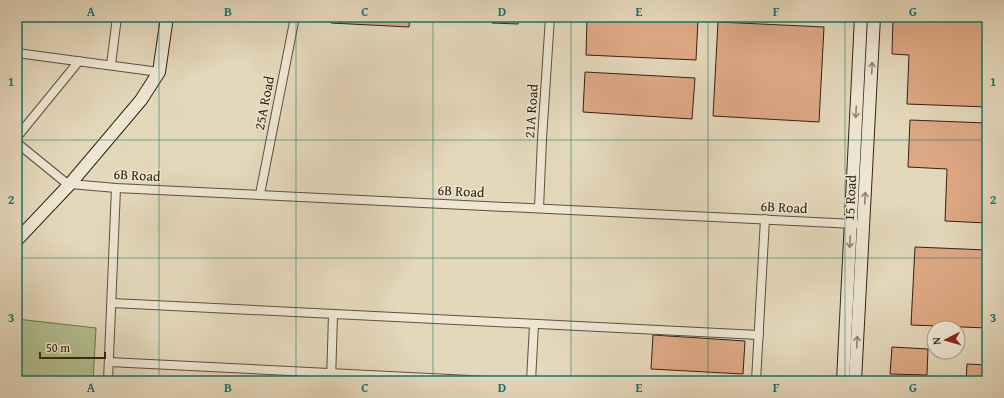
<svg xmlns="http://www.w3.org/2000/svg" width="1004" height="398" font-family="'Gentium Book Plus',serif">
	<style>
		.green { fill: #b3bf91; stroke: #747152 }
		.building { fill: #dea884; stroke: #342312 }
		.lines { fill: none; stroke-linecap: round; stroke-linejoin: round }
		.street-casing { stroke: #60503c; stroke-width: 10 }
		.secondary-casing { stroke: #342312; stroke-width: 14 }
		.street { stroke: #ede6d3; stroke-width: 8 }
		.secondary { stroke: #ede6d3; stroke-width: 12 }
		.oneway { stroke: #908472 }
		.grid { fill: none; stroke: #0f766e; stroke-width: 1; stroke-opacity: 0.55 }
		.labels { text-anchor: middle; stroke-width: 3; stroke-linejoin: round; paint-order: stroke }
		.street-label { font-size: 14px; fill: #342312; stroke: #ede6d3 }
		.neatline { fill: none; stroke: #0f766e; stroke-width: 1.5 }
		.grid-label { font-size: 13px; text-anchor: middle; font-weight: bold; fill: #0f766e }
	</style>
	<rect width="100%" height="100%" fill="#e4d8bb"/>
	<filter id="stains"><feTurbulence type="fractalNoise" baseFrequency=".005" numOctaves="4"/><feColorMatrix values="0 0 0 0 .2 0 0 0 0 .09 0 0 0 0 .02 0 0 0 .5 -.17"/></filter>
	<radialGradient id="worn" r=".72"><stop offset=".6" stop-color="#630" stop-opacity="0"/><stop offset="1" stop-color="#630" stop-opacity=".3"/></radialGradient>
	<!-- green -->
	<path class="green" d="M17,319L96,328L93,381H17Z"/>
	<!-- building -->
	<g class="building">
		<path d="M331,17H410L409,27L331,23Z"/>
		<path d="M492,17H519L518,24L492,23Z"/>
		<path d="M587,17H650L698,20L696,60L586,55Z"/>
		<path d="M893,17H987V107L907,104L909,55L892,54Z"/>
		<path d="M718,22L824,27L819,122L713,116Z"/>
		<path d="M585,72L695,78L692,119L583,112Z"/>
		<path d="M910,120L987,123V223L945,221L947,169L908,167Z"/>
		<path d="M915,247L987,250V328L911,325Z"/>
		<path d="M653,335L745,341L743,374L651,369Z"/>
		<path d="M892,347L928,349L927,375L890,374Z"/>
		<path d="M967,364L987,365V381H966Z"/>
	</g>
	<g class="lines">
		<!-- street casing -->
		<g class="street-casing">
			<g id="street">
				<path d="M17,53L159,72"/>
				<path d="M111,65L117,17"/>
				<path d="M17,137L79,61"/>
				<path d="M17,143L65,182L70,184L116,188L855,224"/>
				<path d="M260,194L295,17"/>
				<path d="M539,208L542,139L550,17"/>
				<path d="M112,303L759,335"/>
				<path d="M109,362L490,381"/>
				<path d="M108,381L116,188"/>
				<path d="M331,381L333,315"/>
				<path d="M531,381L534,325"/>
				<path d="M756,381L765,219"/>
			</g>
		</g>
		<!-- secondary casing -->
		<g class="secondary-casing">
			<g id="secondary">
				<path d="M17,240L70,184L141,100L159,72L167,17"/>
				<path d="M843,381L861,17"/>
				<path d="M855,381L874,17"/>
			</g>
		</g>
		<!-- street -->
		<use href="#street" class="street"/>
		<!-- secondary -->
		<use href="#secondary" class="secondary"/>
	</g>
	<!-- one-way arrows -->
	<defs><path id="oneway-shaft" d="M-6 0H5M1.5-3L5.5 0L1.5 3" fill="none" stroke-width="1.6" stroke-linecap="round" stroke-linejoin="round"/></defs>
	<g class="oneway">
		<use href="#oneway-shaft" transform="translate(872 68) rotate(-87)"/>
		<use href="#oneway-shaft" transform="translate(856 112) rotate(93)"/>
		<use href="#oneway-shaft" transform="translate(865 198) rotate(-87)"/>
		<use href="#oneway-shaft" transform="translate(850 242) rotate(93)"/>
		<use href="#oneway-shaft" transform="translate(857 342) rotate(-87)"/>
	</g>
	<!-- grid -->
	<path class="grid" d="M159,17V381M296,17V381M433,17V381M571,17V381M708,17V381M845,17V381M17,140H987M17,258H987"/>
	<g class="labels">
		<!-- street labels -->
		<g class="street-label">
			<text transform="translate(264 103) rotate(-79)" y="5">25A Road</text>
			<text transform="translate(531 111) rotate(-86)" y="5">21A Road</text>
			<text transform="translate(137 175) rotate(3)" y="5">6B Road</text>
			<text transform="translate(461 191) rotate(3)" y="5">6B Road</text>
			<text transform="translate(850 198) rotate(-87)" y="5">15 Road</text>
			<text transform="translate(784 207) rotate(3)" y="5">6B Road</text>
		</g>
	</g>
	<!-- margin -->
	<rect width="1004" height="398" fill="none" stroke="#e4d8bb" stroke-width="44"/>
	<!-- north arrow -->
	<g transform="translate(946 340) rotate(264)"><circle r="19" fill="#ede6d3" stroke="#a39886"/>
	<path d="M0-3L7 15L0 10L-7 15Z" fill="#8f2418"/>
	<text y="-6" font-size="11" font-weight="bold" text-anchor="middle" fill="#342312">N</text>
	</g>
	<!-- scale -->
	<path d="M40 352v6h65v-6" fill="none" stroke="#342312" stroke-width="2"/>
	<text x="46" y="352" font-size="12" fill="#342312" stroke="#ede6d3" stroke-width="3" paint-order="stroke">50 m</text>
	<rect x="22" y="22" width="960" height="354" class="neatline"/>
	<g class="grid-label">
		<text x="91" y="16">A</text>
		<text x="228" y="16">B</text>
		<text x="365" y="16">C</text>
		<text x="502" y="16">D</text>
		<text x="639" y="16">E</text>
		<text x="776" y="16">F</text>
		<text x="913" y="16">G</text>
		<text x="11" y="86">1</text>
		<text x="993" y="86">1</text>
		<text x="11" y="204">2</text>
		<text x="993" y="204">2</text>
		<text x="11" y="322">3</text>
		<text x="993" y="322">3</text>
		<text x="91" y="392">A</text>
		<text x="228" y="392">B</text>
		<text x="365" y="392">C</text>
		<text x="502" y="392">D</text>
		<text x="639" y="392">E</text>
		<text x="776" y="392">F</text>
		<text x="913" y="392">G</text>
	</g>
	<rect width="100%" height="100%" filter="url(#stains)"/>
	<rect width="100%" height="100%" fill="url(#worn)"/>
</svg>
